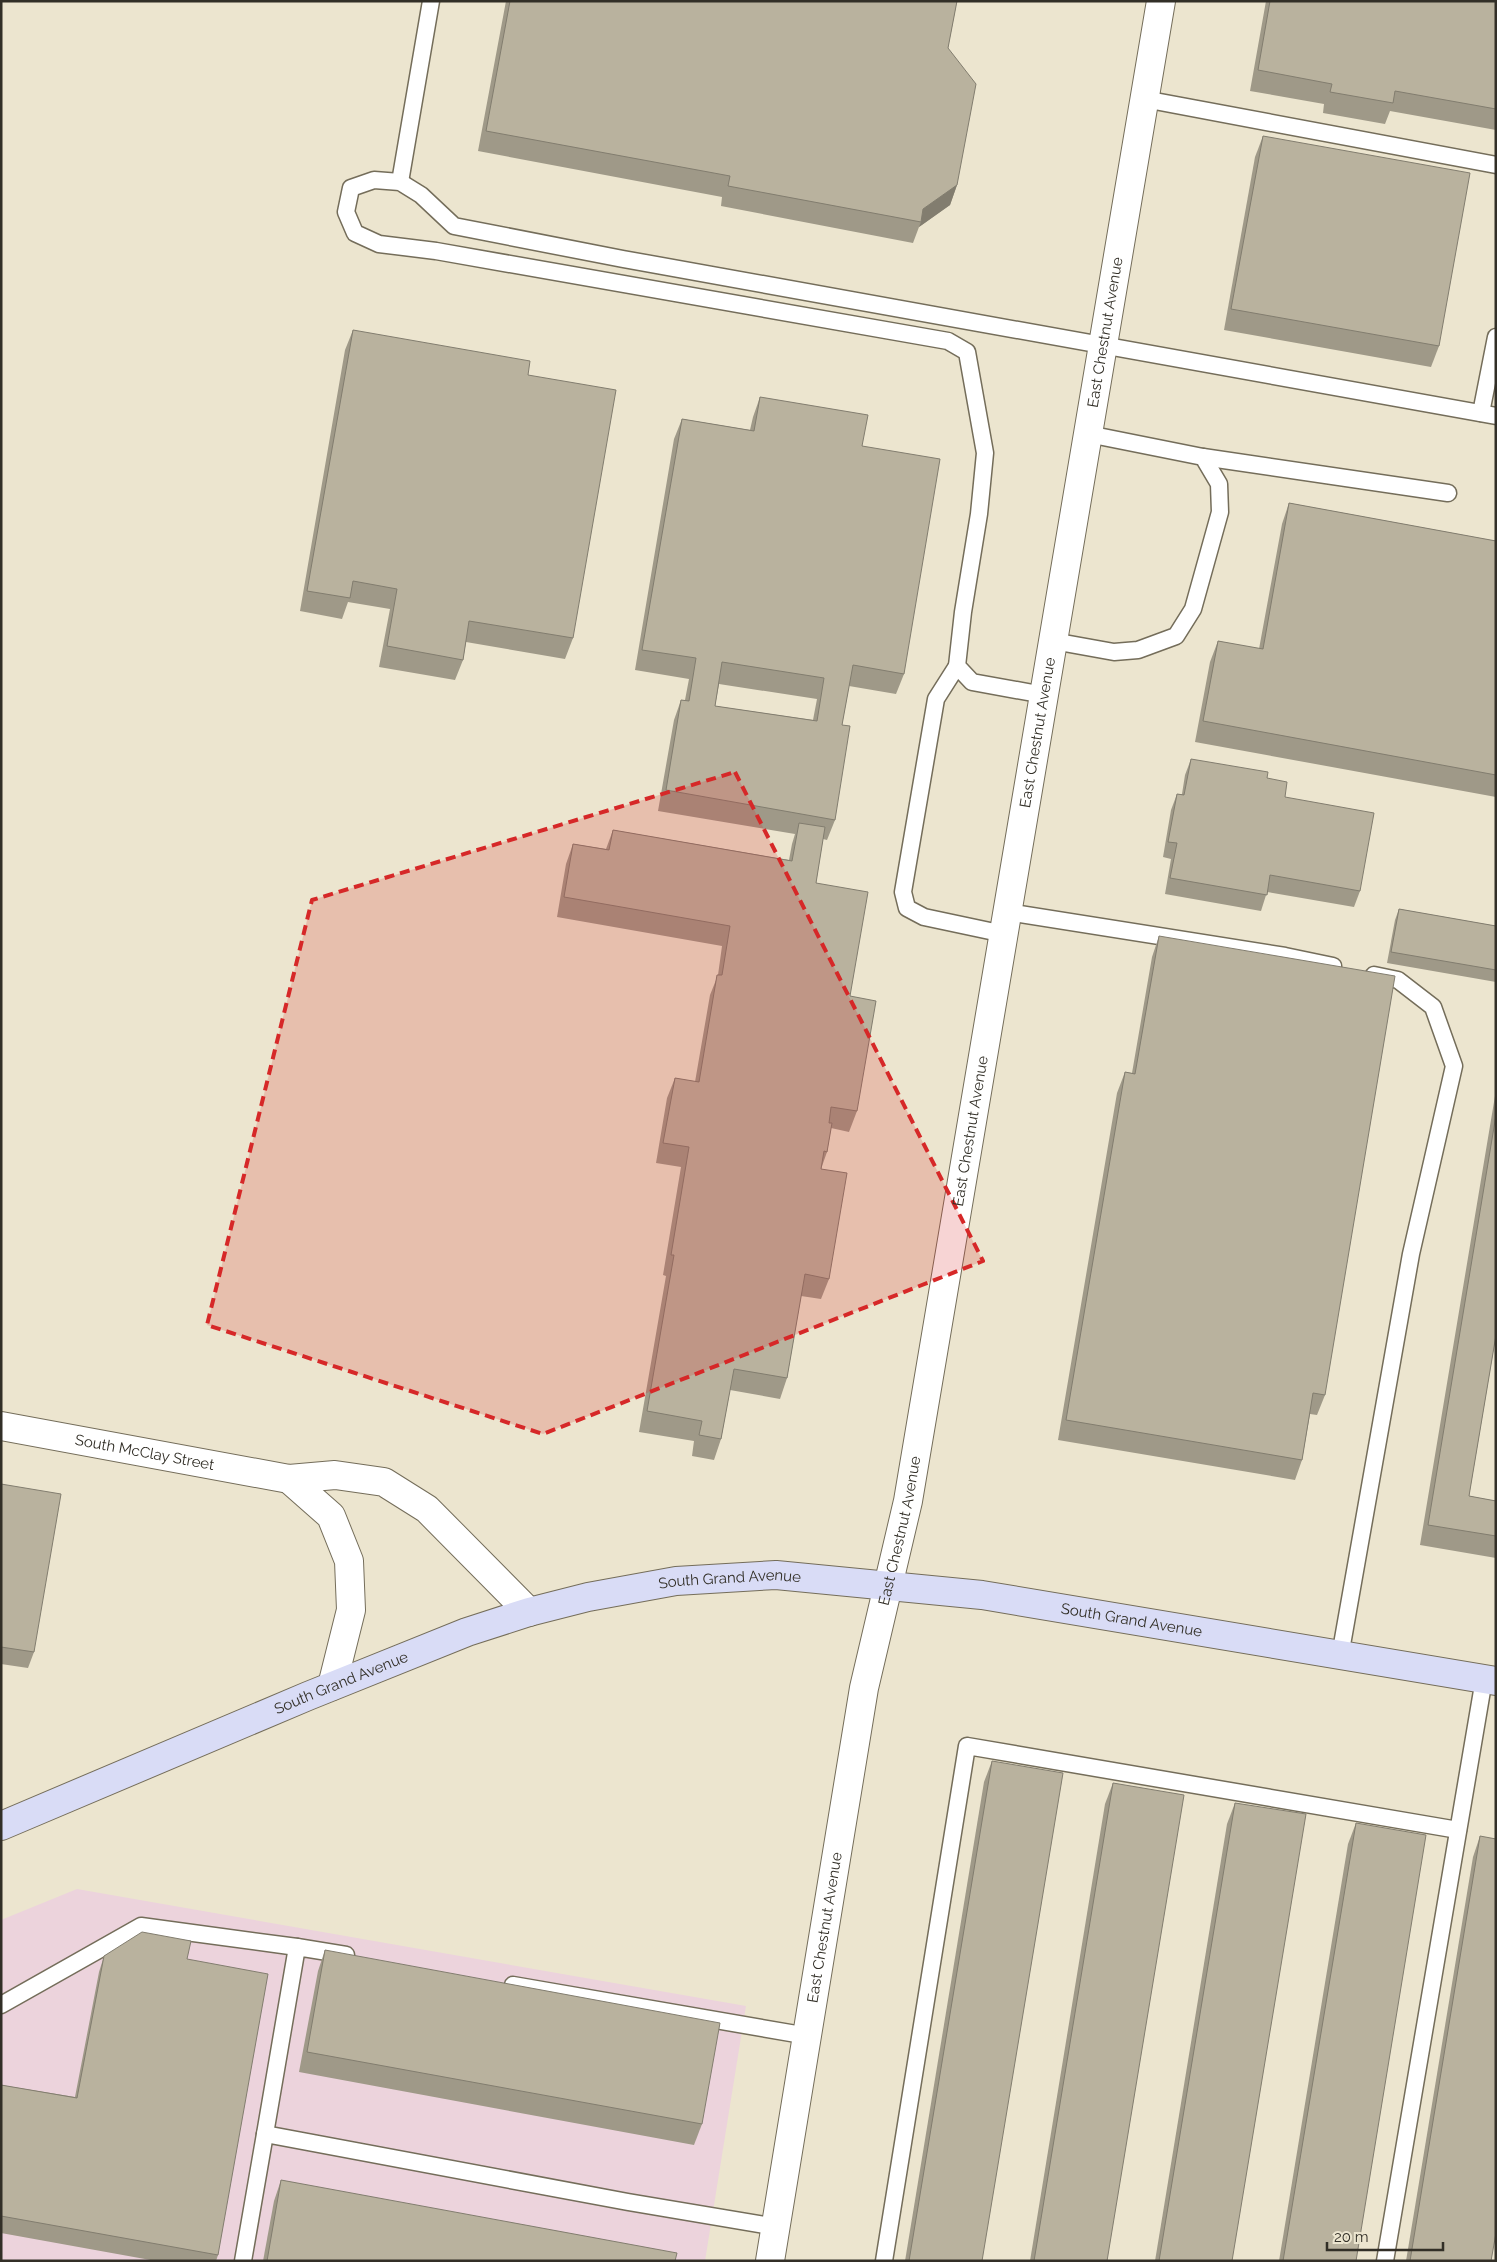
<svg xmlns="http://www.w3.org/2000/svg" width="1497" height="2262" font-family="Raleway,sans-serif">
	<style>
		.industrial { fill: #ecd3dc }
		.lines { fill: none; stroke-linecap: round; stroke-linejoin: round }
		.service-casing { stroke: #746d5a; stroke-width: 19 }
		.minor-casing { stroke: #746d5a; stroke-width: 30 }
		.tertiary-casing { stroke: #746d5a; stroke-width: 30 }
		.secondary-casing { stroke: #746d5a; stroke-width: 30 }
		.service { stroke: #fff; stroke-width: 16 }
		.minor { stroke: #fff; stroke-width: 28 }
		.tertiary { stroke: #fff; stroke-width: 28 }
		.secondary { stroke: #d9dcf6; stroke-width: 28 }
		.wall { fill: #9f9988; fill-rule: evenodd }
		.shaded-wall { fill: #827d6f }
		.building { fill: #b9b29e; stroke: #827d6f; fill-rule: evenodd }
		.marked { fill: #d62828; fill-opacity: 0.2; stroke: #d62828; stroke-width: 4; stroke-dasharray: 10 6; stroke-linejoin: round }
		.labels { text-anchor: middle; stroke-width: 4.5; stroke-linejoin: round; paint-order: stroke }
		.street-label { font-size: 15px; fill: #322f27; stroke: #ece5cf }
	</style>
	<rect width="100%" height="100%" fill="#ece5cf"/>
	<!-- industrial -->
	<path class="industrial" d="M77,1889L746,2006L705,2261H1V1920Z"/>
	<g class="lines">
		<!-- service casing -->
		<g class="service-casing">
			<g id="service">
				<path d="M1144,99L1496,165"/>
				<path d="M400,182L431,1"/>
				<path d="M1481,413L1496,337"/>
				<path d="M1203,457L1448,493"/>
				<path d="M1053,641L1114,652L1138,650L1176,636L1193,609L1220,512L1219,484L1203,457L1088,434"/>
				<path d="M957,666L936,699L903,892L907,908L924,917L1004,934"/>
				<path d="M1044,695L972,682L957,666L963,612L979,514L985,453L967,352L948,341L436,251L379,244L355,233L346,212L351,188L374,180L400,182L421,195L454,226L623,259L1496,416"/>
				<path d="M1007,912L1285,956L1333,966"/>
				<path d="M1340,1656L1411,1254L1454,1066L1433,1007L1398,980L1374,975"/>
				<path d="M513,1985L808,2036"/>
				<path d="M1,2005L141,1926L297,1947"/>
				<path d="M265,2134L297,1947L346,1955"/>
				<path d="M243,2261L265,2134L628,2202L776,2227"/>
				<path d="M884,2261L967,1746L1458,1830"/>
				<path d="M1385,2261L1484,1679"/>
			</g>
		</g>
		<!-- minor casing -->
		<g class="minor-casing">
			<g id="minor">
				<path id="s1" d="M1,1426L289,1479L335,1475L384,1482L427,1509L529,1612"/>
				<path d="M289,1479L331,1516L349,1561L351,1610L332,1686"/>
			</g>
		</g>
		<!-- tertiary casing -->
		<g class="tertiary-casing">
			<g id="tertiary">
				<path id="s2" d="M770,2261L864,1688L908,1501L1161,1"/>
			</g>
		</g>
		<!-- secondary casing -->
		<g class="secondary-casing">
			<g id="secondary">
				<path id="s3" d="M1,1826L308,1696L467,1632L529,1612L588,1597L676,1581L776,1575L982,1595L1496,1681"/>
			</g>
		</g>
		<!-- service -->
		<use href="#service" class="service"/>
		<!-- minor -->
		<use href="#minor" class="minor"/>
		<!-- tertiary -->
		<use href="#tertiary" class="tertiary"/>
		<!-- secondary -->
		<use href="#secondary" class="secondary"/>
	</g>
	<!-- wall -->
	<g class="wall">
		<path d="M506,1H957L948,48L957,185L950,205L919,227L913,243L721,206L722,197L478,151Z"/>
		<path d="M1266,1H1496V130L1390,111L1385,124L1323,113L1324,104L1250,91Z"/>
		<path d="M1263,136L1439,346L1431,367L1224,330L1255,157Z"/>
		<path d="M353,330L573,638L565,659L466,642L463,660L455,680L379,667L390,609L348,602L342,619L300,611L345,350Z"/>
		<path d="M760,397L862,446L904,674L896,694L849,686L842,725L835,820L827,840L823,839L816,883L850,996L857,1111L849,1132L831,1128L827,1152L821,1169L829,1279L821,1299L801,1296L787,1378L780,1399L730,1390L721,1439L714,1460L692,1456L694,1441L639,1432L666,1276L663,1275L681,1167L656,1163L667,1098L675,1078L695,1082L710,995L718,975L722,946L557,917L566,864L573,844L606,849L613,830L789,860L792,844L795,834L658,811L674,720L681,700H685L689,679L635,670L674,439L682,419L750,430L753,417ZM719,684L817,699L813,720L715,706Z"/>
		<path d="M1289,503L1496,541V797L1195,742L1210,662L1218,641L1259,649L1282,524Z"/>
		<path d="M1191,759L1267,778L1285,797L1360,891L1354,907L1267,892L1261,911L1165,894L1171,859L1163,857L1171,810L1177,794H1182L1185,775Z"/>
		<path d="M1399,909L1496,926V982L1387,963L1395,920Z"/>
		<path d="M1159,936L1325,1395L1317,1415L1310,1414L1302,1460L1295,1480L1058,1440L1117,1093L1125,1072L1132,1073L1152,957Z"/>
		<path d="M1496,1090V1335L1469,1496L1496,1501V1558L1420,1545Z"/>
		<path d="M1,1484L34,1652L28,1668L1,1664Z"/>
		<path d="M992,1761L982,2261H905L984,1782Z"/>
		<path d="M1113,1783L1107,2261H1030L1105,1804Z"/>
		<path d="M1235,1803L1232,2261H1155L1227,1824Z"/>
		<path d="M1356,1823V2261H1279L1348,1844Z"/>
		<path d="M1480,1836L1491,2261H1406L1473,1857Z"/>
		<path d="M325,1950L702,2124L694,2145L299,2072L318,1971Z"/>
		<path d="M104,1956L187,1959L218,2255L216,2261H156L1,2233V2085L75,2097L99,1972Z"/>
		<path d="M281,2180L675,2261H263L274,2201Z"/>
	</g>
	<!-- shaded-wall -->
	<path class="shaded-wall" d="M957,185L950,205L919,227L921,222L923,209Z"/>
	<!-- building -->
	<g class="building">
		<path d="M510,1H957L948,48L976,84L957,185L923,209L921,222L728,186L730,176L486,131Z"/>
		<path d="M1270,1H1496V109L1395,91L1393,103L1330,92L1332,84L1258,70Z"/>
		<path d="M1263,136L1470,173L1439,346L1231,309Z"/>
		<path d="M353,330L530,361L528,375L616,390L573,638L469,621L463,660L387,646L397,589L353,581L350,598L307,591Z"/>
		<path d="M760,397L868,415L862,446L940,459L904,674L853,665L842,725L850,726L835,820L666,790L681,700L689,701L696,658L642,650L682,419L754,431ZM722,662L824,678L817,721L715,706Z"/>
		<path d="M1289,503L1496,541V775L1203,721L1218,641L1263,649Z"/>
		<path d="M1191,759L1268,772L1267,778L1287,782L1285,797L1374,813L1360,891L1270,875L1267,895L1170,878L1177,843L1168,842L1177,794L1184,795Z"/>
		<path d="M799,823L825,827L816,883L868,892L850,996L876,1001L857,1111L831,1107L829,1123H832L827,1152L824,1151L821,1169L847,1173L829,1279L805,1274L787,1378L734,1369L721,1439L699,1435L702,1421L647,1411L674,1255H671L689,1147L663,1143L675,1078L699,1082L717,975H722L730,926L564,897L573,844L609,850L613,830L792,861Z"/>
		<path d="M1399,909L1496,926V970L1391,952Z"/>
		<path d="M1159,936L1395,976L1325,1395L1313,1393L1302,1460L1066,1420L1125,1072L1135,1074Z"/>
		<path d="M1496,1115V1335L1469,1496L1496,1501V1536L1428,1525Z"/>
		<path d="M1,1484L61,1494L34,1652L1,1647Z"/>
		<path d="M992,1761L1063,1773L982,2261H909Z"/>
		<path d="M1113,1783L1184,1795L1107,2261H1034Z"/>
		<path d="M1235,1803L1306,1814L1232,2261H1159Z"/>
		<path d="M1356,1823L1426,1835L1356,2261H1283Z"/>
		<path d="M1480,1836L1496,1839V2233L1491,2261H1410Z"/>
		<path d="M142,1932L191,1941L187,1959L268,1974L218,2255L1,2216V2085L77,2098L104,1956Z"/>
		<path d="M325,1950L720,2023L702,2124L307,2052Z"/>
		<path d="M281,2180L677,2253L675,2261H267Z"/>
	</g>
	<!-- marked area -->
	<path class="marked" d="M735,772L983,1261L543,1434L207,1325L312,900Z"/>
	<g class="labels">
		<!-- street labels -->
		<g class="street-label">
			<text dy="5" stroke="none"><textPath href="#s2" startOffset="1958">East Chestnut Avenue</textPath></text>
			<text dy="5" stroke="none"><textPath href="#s2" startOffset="1552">East Chestnut Avenue</textPath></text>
			<text dy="5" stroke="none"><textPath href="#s2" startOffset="1148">East Chestnut Avenue</textPath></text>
			<text dy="5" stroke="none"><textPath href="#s1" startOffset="146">South McClay Street</textPath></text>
			<text dy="5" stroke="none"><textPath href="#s2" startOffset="742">East Chestnut Avenue</textPath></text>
			<text dy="5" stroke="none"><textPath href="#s3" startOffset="774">South Grand Avenue</textPath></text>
			<text dy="5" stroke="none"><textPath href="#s3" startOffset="1179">South Grand Avenue</textPath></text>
			<text dy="5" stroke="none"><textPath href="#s3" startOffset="369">South Grand Avenue</textPath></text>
			<text dy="5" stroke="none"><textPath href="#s2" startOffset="338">East Chestnut Avenue</textPath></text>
		</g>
	</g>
	<!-- border -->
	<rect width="1497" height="2262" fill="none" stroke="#322f27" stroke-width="5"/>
	<!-- scale -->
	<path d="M1327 2242v8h116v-8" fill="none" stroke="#322f27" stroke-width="2.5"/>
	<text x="1334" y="2242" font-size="15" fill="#322f27" stroke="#ece5cf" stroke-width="4" paint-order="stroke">20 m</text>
</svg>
